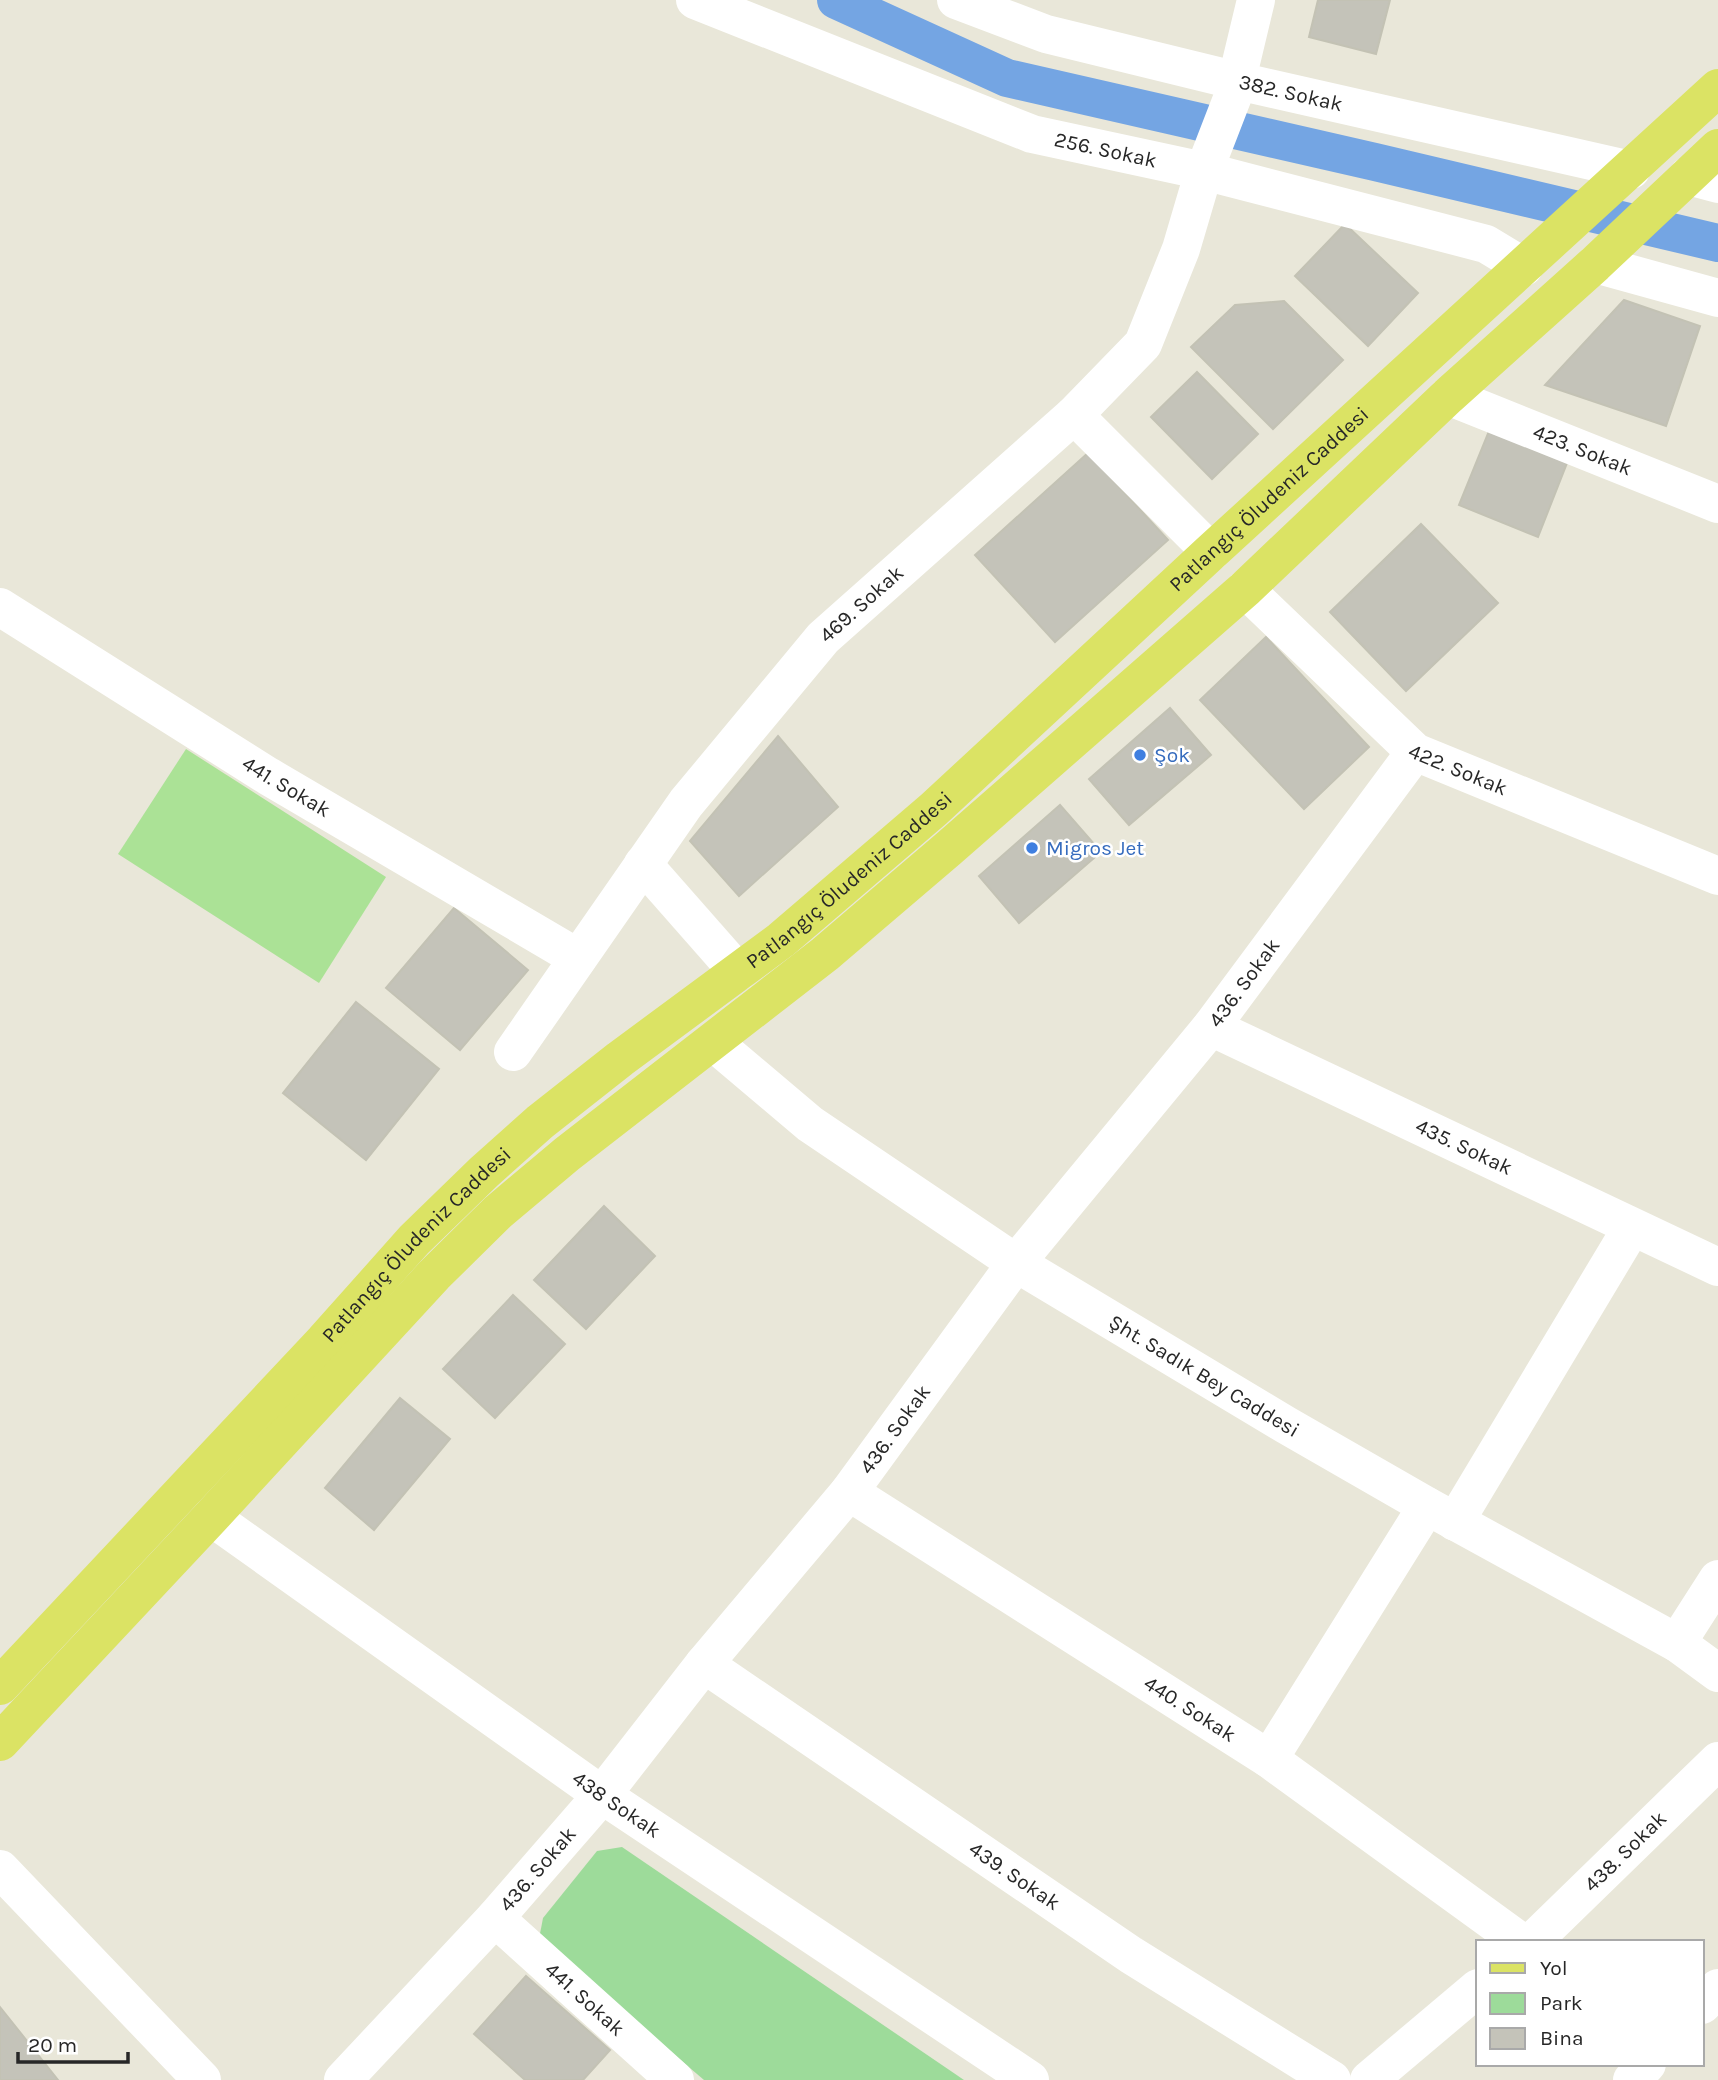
<svg xmlns="http://www.w3.org/2000/svg" width="1718" height="2080" font-family="Karla,sans-serif">
	<style>
		.green { fill: #9ddb9a }
		.pitch { fill: #abe296 }
		.lines { fill: none; stroke-linecap: round; stroke-linejoin: round }
		.canal { stroke: #74a5e3; stroke-width: 38 }
		.building { fill: #c4c3b9; stroke: #c3c2b4; stroke-width: 2 }
		.minor { stroke: #fff; stroke-width: 38 }
		.major { stroke: #dbe364; stroke-width: 38 }
		.shop-dot { fill: #3f7fe0; stroke: #fff; stroke-width: 2.5 }
		.labels { text-anchor: middle; stroke-width: 5; stroke-linejoin: round; paint-order: stroke }
		.street-label { font-size: 21px; fill: #272727; stroke: #fff }
		.shop-label { font-size: 21px; fill: #366cbe; stroke: #fff; text-anchor: start }
	</style>
	<rect width="100%" height="100%" fill="#e9e7d9"/>
	<!-- green -->
	<path class="green" d="M622,1847L964,2080H704L539,1939L543,1918L597,1851Z"/>
	<!-- pitch -->
	<path class="pitch" d="M186,749L386,877L319,983L118,854Z"/>
	<g class="lines">
		<!-- canal -->
		<path class="canal" d="M836,0L1007,78L1375,162L1718,243"/>
	</g>
	<!-- building -->
	<g class="building">
		<path d="M1318,0H1390L1376,54L1309,37Z"/>
		<path d="M1345,224L1418,293L1368,346L1295,276Z"/>
		<path d="M1624,300L1700,326L1666,426L1545,385Z"/>
		<path d="M1284,301L1343,360L1273,429L1191,347L1235,305Z"/>
		<path d="M1197,372L1258,434L1212,479L1151,417Z"/>
		<path d="M1489,431L1567,463L1538,537L1459,505Z"/>
		<path d="M1088,453L1168,540L1055,642L975,555Z"/>
		<path d="M1421,524L1498,603L1406,691L1330,612Z"/>
		<path d="M1266,637L1369,747L1304,809L1200,700Z"/>
		<path d="M1170,708L1211,755L1129,825L1089,779Z"/>
		<path d="M778,736L838,807L739,896L690,841Z"/>
		<path d="M1060,805L1101,852L1019,923L979,876Z"/>
		<path d="M454,908L528,970L460,1050L386,988Z"/>
		<path d="M356,1002L439,1069L366,1160L283,1093Z"/>
		<path d="M604,1206L655,1256L586,1329L534,1280Z"/>
		<path d="M513,1295L565,1344L495,1418L443,1369Z"/>
		<path d="M400,1398L450,1439L374,1530L325,1488Z"/>
		<path d="M526,1976L610,2050L583,2080H525L474,2034Z"/>
		<path d="M0,2007L58,2080H0Z"/>
	</g>
	<g class="lines">
		<!-- minor -->
		<g class="minor">
			<path id="s1" d="M695,0L1032,134L1204,171L1486,244L1524,267"/>
			<path id="s2" d="M956,0L1046,34L1238,81L1631,170"/>
			<path d="M1688,176L1718,184"/>
			<path d="M1595,264L1718,298"/>
			<path id="s3" d="M1448,396L1718,504"/>
			<path d="M1074,415L1211,552"/>
			<path id="s4" d="M1245,589L1415,752L1718,876"/>
			<path id="s5" d="M0,607L268,776L578,958"/>
			<path d="M643,864L738,972"/>
			<path id="s6" d="M1211,1027L1718,1267"/>
			<path id="s7" d="M713,1042L810,1124L1016,1263L1286,1425L1427,1506L1677,1643L1718,1673"/>
			<path id="s8" d="M513,1052L686,803L823,638L1074,415L1143,344L1181,249L1204,171L1233,96L1256,0"/>
			<path id="s9" d="M849,1492L1269,1759L1521,1942"/>
			<path id="s10" d="M211,1517L602,1795L1030,2080"/>
			<path d="M1455,1522L1632,1227"/>
			<path d="M1677,1643L1718,1579"/>
			<path id="s11" d="M704,1664L1131,1955L1332,2080"/>
			<path d="M1269,1759L1427,1506"/>
			<path d="M0,1869L202,2080"/>
			<path id="s12" d="M495,1918L675,2080"/>
			<path id="s13" d="M1532,1942L1718,1761"/>
			<path d="M1702,2005L1718,1988"/>
			<path id="s14" d="M343,2080L495,1918L602,1795L704,1664L849,1492L1016,1263L1211,1027L1415,752"/>
			<path d="M1369,2080L1478,1988"/>
			<path d="M1632,2080L1647,2064"/>
		</g>
		<!-- major -->
		<g class="major">
			<path id="s15" d="M0,1686L324,1341L414,1240L484,1172L540,1122L620,1059L781,940L934,809L1211,552L1718,88"/>
			<path d="M0,1742L211,1517L434,1275L498,1212L567,1154L825,954L948,849L1245,589L1448,396L1595,264L1718,148"/>
		</g>
	</g>
	<!-- markers -->
	<g class="shop-dot">
		<circle cx="1140" cy="755" r="7"/>
		<circle cx="1032" cy="848" r="7"/>
	</g>
	<g class="labels">
		<!-- street labels -->
		<g class="street-label">
			<text dy="7" stroke="none"><textPath href="#s2" startOffset="348">382. Sokak</textPath></text>
			<text dy="7" stroke="none"><textPath href="#s1" startOffset="438">256. Sokak</textPath></text>
			<text dy="7" stroke="none"><textPath href="#s3" startOffset="145">423. Sokak</textPath></text>
			<text dy="7" stroke="none"><textPath href="#s15" startOffset="1741">Patlangıç Öludeniz Caddesi</textPath></text>
			<text dy="7" stroke="none"><textPath href="#s8" startOffset="569">469. Sokak</textPath></text>
			<text dy="7" stroke="none"><textPath href="#s4" startOffset="282">422. Sokak</textPath></text>
			<text dy="7" stroke="none"><textPath href="#s5" startOffset="338">441. Sokak</textPath></text>
			<text dy="7" stroke="none"><textPath href="#s15" startOffset="1174">Patlangıç Öludeniz Caddesi</textPath></text>
			<text dy="7" stroke="none"><textPath href="#s14" startOffset="1421">436. Sokak</textPath></text>
			<text dy="7" stroke="none"><textPath href="#s6" startOffset="280">435. Sokak</textPath></text>
			<text dy="7" stroke="none"><textPath href="#s15" startOffset="607">Patlangıç Öludeniz Caddesi</textPath></text>
			<text dy="7" stroke="none"><textPath href="#s7" startOffset="595">Şht. Sadık Bey Caddesi</textPath></text>
			<text dy="7" stroke="none"><textPath href="#s14" startOffset="854">436. Sokak</textPath></text>
			<text dy="7" stroke="none"><textPath href="#s9" startOffset="404">440. Sokak</textPath></text>
			<text dy="7" stroke="none"><textPath href="#s10" startOffset="497">438 Sokak</textPath></text>
			<text dy="7" stroke="none"><textPath href="#s13" startOffset="130">438. Sokak</textPath></text>
			<text dy="7" stroke="none"><textPath href="#s14" startOffset="287">436. Sokak</textPath></text>
			<text dy="7" stroke="none"><textPath href="#s11" startOffset="376">439. Sokak</textPath></text>
			<text dy="7" stroke="none"><textPath href="#s12" startOffset="121">441. Sokak</textPath></text>
		</g>
		<!-- shop labels -->
		<g class="shop-label">
			<text x="1154" y="762">Şok</text>
			<text x="1046" y="855">Migros Jet</text>
		</g>
	</g>
	<!-- legend -->
	<rect x="1476" y="1940" width="228" height="126" fill="#ffffff" stroke="#a9a9a9" stroke-width="2"/>
	<rect x="1490" y="1963" width="35" height="10" fill="#dbe364" stroke="#a9a9a9" stroke-width="2"/>
	<text x="1540" y="1975" font-size="21" fill="#272727">Yol</text>
	<rect x="1490" y="1993" width="35" height="21" fill="#9ddb9a" stroke="#a9a9a9" stroke-width="2"/>
	<text x="1540" y="2010" font-size="21" fill="#272727">Park</text>
	<rect x="1490" y="2028" width="35" height="21" fill="#c4c3b9" stroke="#a9a9a9" stroke-width="2"/>
	<text x="1540" y="2045" font-size="21" fill="#272727">Bina</text>
	<!-- scale -->
	<path d="M18 2052v10h110v-10" fill="none" stroke="#272727" stroke-width="3.5"/>
	<text x="28" y="2052" font-size="21" fill="#272727" stroke="#ffffff" stroke-width="5" paint-order="stroke">20 m</text>
</svg>
